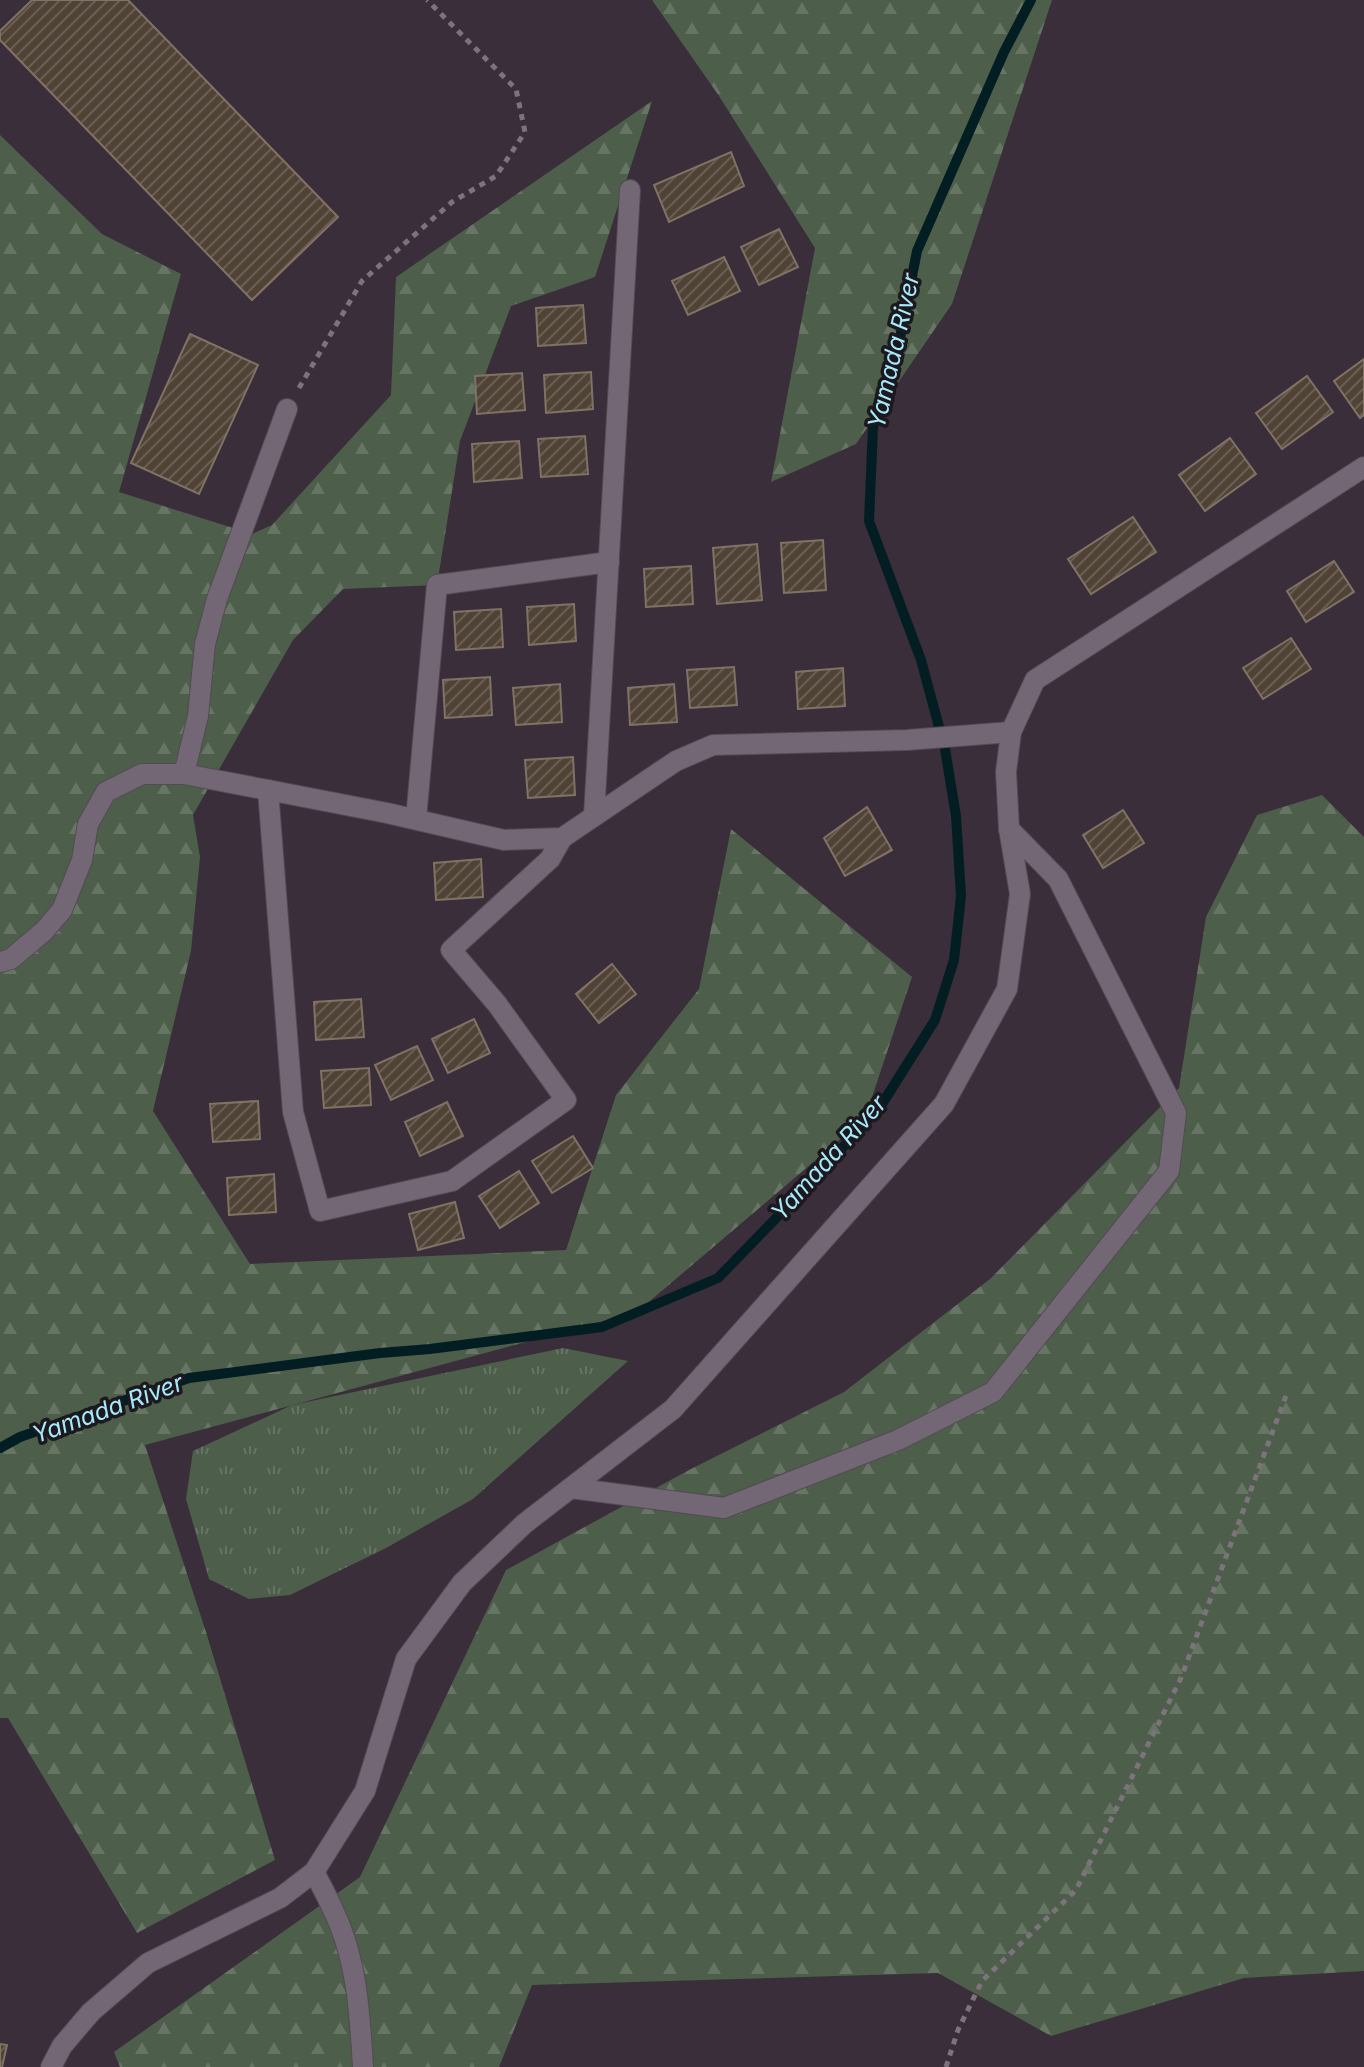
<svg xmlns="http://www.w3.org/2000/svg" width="1364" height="2067" font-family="Inter,sans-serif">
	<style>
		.grass { fill: url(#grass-tufts) }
		.forest { fill: url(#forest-firs) }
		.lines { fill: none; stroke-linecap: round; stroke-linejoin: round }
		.stream { stroke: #031e23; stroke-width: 10 }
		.building { fill: url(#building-hatch); stroke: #807264; stroke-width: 2 }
		.minor-casing { stroke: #534a54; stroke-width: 22 }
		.tertiary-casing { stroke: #534a54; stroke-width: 22 }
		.path { stroke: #7c737d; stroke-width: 5; stroke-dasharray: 6 6; stroke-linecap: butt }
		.minor { stroke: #746775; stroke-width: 20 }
		.tertiary { stroke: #746775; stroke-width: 20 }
		.labels { text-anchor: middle; stroke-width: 7; stroke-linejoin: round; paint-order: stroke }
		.water-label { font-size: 24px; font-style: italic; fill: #a4eafa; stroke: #1d181e }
	</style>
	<defs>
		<pattern id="grass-tufts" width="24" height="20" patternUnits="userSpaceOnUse" patternTransform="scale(2)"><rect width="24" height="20" fill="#4d5e4a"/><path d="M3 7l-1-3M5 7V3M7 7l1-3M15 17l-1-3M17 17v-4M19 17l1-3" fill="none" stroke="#677564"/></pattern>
		<pattern id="forest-firs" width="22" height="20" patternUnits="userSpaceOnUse" patternTransform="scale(2)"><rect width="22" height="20" fill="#4d5e4a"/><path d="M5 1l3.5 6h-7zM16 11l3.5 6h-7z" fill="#677564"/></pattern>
		<pattern id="building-hatch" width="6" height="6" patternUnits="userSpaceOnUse" patternTransform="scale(2)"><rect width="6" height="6" fill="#504336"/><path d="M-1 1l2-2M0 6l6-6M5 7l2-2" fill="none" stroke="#695e53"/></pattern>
	</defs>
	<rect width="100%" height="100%" fill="#392e3a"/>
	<!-- grass -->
	<path class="grass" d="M563,1348L628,1361L473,1499L386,1548L290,1595L249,1599L209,1579L186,1499L193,1451L292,1405Z"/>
	<!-- forest -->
	<g class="forest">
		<path d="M652,0H1052L952,304L856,444L771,482L815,248L719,96Z"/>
		<path d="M652,101L595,277L511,306L460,441L437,585L343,589L293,640L193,815L200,857L191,951L153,1111L250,1264L566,1250L616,1095L699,989L731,829L912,977L865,1118L637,1312L145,1445L206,1632L275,1860L137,1933L8,1718H0V135L102,234L181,274L119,492L252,534L272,525L391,395L396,277Z"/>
		<path d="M1322,795L1364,837V1971L1244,1978L1051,2036L938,1973L532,1985L499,2067H120L114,2052L360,1877L506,1570L689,1470L844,1392L990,1279L1179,1088L1206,917L1257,815Z"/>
	</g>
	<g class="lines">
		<!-- stream -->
		<path class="stream" d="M0,1448L20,1437L189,1378L380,1353L430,1349L602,1327L718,1278L817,1176L882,1104L935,1020L954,960L961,896L956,816L945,749L921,660L869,521L873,427L892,379L917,251L1004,52L1031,0"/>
	</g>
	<!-- building -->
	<g class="building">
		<path d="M32,0H128L338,217L252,300L0,40V31Z"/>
		<path d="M731,152L744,186L669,222L654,185Z"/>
		<path d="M779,229L798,267L759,285L741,247Z"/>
		<path d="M724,257L740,291L688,315L672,281Z"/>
		<path d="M583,305L586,343L538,346L536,308Z"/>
		<path d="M190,334L258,365L199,494L131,463Z"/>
		<path d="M1364,359V415L1360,418L1334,381Z"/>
		<path d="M591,372L593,409L546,413L544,375Z"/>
		<path d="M522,373L525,410L477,414L475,376Z"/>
		<path d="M1307,376L1333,412L1282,449L1256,413Z"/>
		<path d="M585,436L588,474L541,477L538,439Z"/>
		<path d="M1230,438L1256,474L1205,511L1179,475Z"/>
		<path d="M519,441L522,478L474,482L472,444Z"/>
		<path d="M1133,517L1156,552L1091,594L1068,559Z"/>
		<path d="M823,540L826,590L784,593L781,543Z"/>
		<path d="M757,544L762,600L717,604L713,548Z"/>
		<path d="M1334,561L1354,592L1306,622L1287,591Z"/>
		<path d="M691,566L693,604L646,607L644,569Z"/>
		<path d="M574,604L576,641L529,645L527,607Z"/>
		<path d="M501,609L503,647L456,650L454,612Z"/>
		<path d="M1291,638L1311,669L1263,699L1243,668Z"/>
		<path d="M734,667L737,705L690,708L687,670Z"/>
		<path d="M843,668L845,706L798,709L796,672Z"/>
		<path d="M490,677L492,715L445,718L443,680Z"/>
		<path d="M560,684L562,722L516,725L513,688Z"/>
		<path d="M674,684L677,722L630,725L628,688Z"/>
		<path d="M573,757L575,795L528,798L525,760Z"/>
		<path d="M867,807L892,850L845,876L824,838Z"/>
		<path d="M1123,810L1144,843L1103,868L1083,835Z"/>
		<path d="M481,859L483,897L436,900L434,863Z"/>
		<path d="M612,964L636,994L599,1023L576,994Z"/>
		<path d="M361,999L364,1037L316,1040L314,1002Z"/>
		<path d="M474,1019L490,1053L448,1073L432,1039Z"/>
		<path d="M417,1046L433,1080L391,1100L375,1065Z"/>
		<path d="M369,1068L371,1105L324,1108L321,1071Z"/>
		<path d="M258,1101L260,1139L213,1142L210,1104Z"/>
		<path d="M447,1102L463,1136L420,1156L405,1122Z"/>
		<path d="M573,1136L593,1168L552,1193L532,1161Z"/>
		<path d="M519,1171L539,1203L500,1228L479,1196Z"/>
		<path d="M274,1174L276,1212L229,1215L227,1178Z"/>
		<path d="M455,1202L464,1238L418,1250L409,1214Z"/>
		<path d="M0,2044L7,2045L2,2067H0Z"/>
	</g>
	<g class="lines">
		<!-- minor casing -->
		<g class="minor-casing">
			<g id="minor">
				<path d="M184,774L198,716L205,644L217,599L287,409"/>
				<path d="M268,790L293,1112L320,1211L452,1181L566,1100L497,1004L451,950L550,859L562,838"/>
				<path d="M594,816L630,190"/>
				<path d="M416,819L437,585L609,562"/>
				<path d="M0,962L11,959L44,931L62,910L82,860L88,824L106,792L142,774H184L268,790L387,813L504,840L562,838L676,761L713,745L907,740L1011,732"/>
				<path d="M571,1488L724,1508L898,1440L993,1392L1169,1171L1176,1113L1058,879L1009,829"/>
				<path d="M314,1872C321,1885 328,1898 334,1912C357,1960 360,2015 363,2067"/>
			</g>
		</g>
		<!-- tertiary casing -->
		<g class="tertiary-casing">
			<path id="tertiary" d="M51,2067L62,2046L91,2012L148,1963L280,1898L314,1872L365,1791L406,1659L462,1583L524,1524L673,1409L944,1104L1007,989L1020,894L1009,829L1006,772L1011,732L1035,680L1364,467"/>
		</g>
		<!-- path -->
		<g class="path">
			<path d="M299,388L362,281L452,202L496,176L525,132L516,89L427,0"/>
			<path d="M946,2067L958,2030L982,1981L1076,1890L1181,1678L1287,1393"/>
		</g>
		<!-- minor -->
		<use href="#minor" class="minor"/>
		<!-- tertiary -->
		<use href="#tertiary" class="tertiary"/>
	</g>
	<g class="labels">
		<!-- water labels -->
		<g class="water-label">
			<text transform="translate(894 351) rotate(-77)" y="8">Yamada River</text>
			<text transform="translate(829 1158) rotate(-48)" y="8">Yamada River</text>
			<text transform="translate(108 1409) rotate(-20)" y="8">Yamada River</text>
		</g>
	</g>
</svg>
